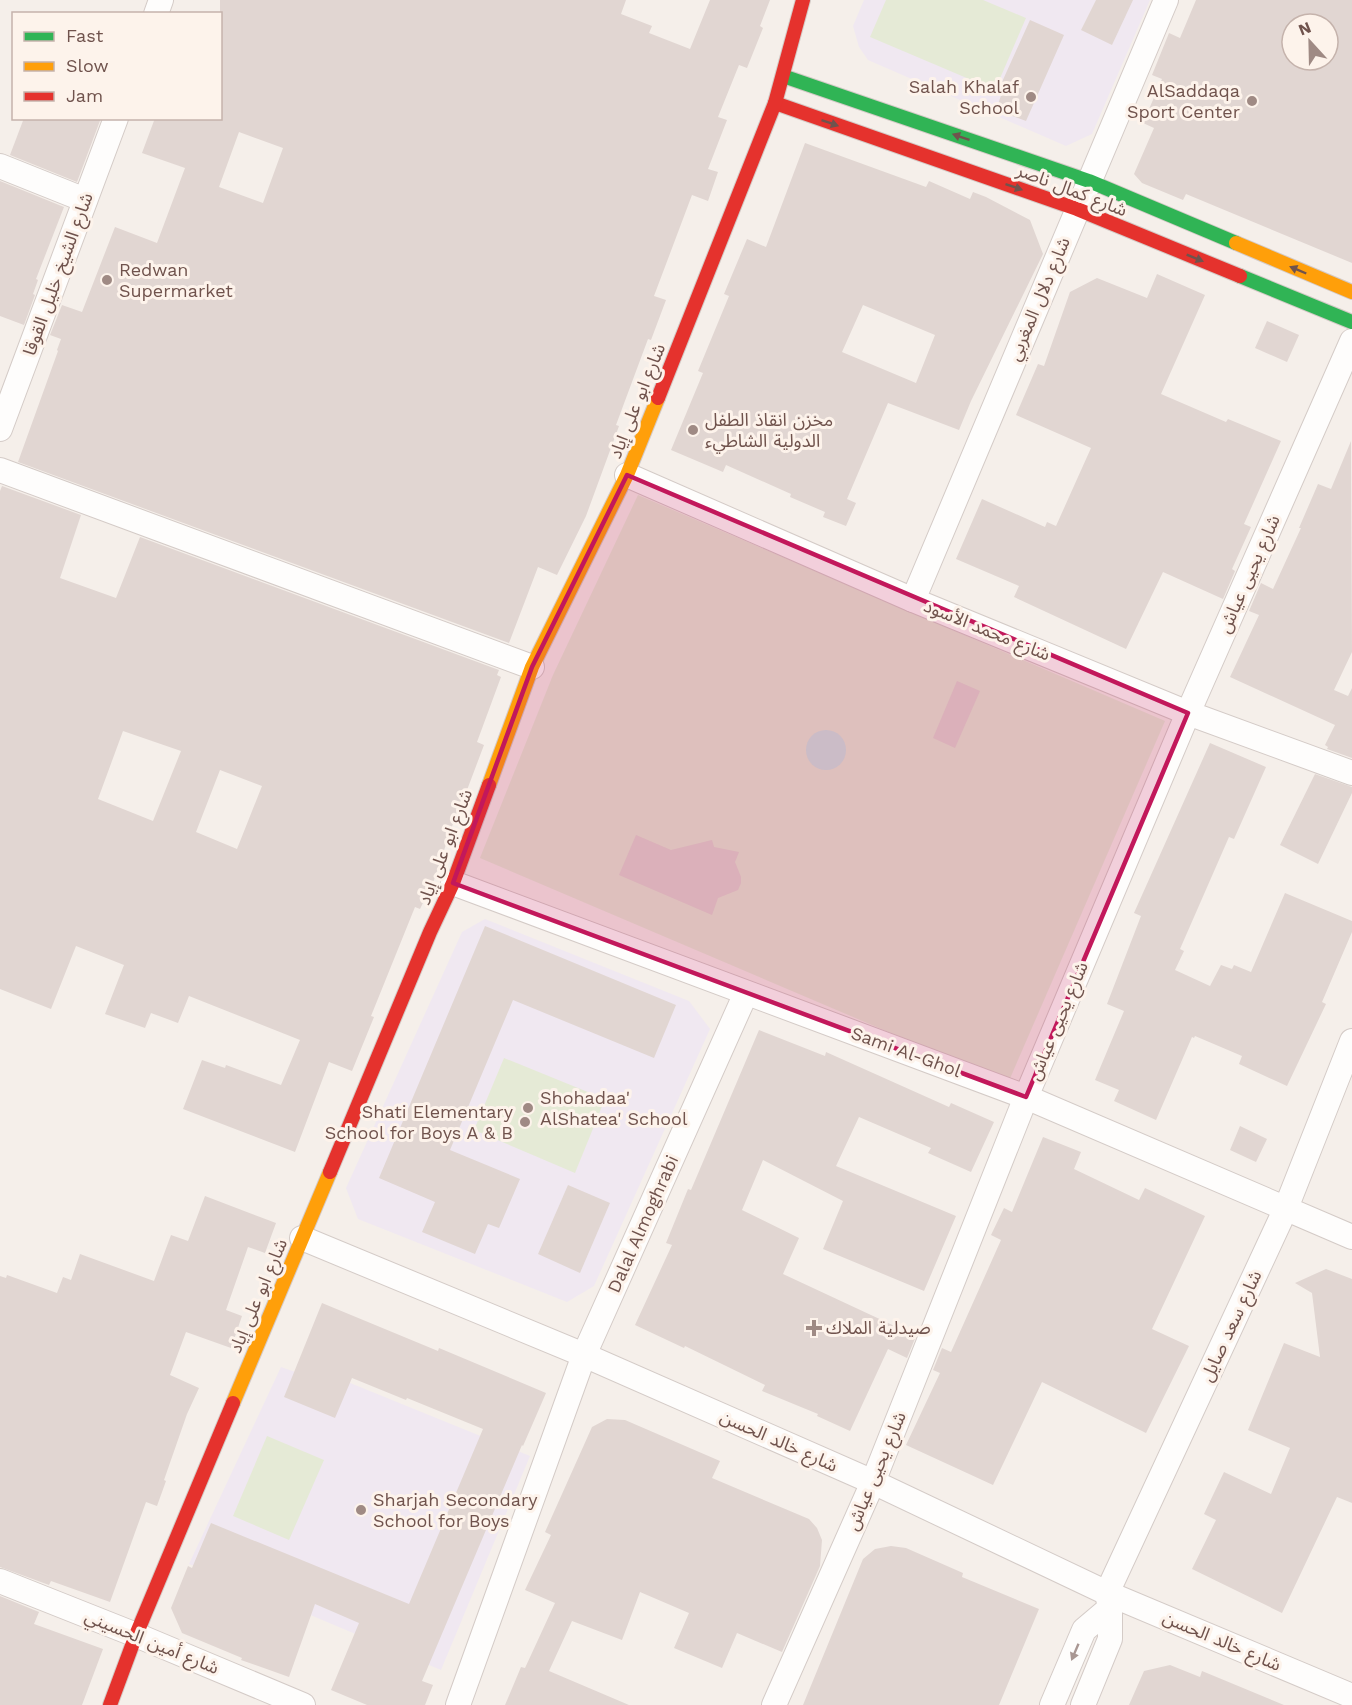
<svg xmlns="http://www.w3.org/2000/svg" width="1352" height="1705" font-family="'Work Sans','Noto Sans Arabic',sans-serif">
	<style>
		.education { fill: #f0e8f1 }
		.green { fill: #e5ead6 }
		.water { fill: #cde5e3 }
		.building { fill: #e1d6d2; fill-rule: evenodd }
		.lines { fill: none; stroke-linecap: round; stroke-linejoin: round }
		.street-casing { stroke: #d4cbc7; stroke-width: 26 }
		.fast-casing { stroke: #d4cac6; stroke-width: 16 }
		.slow-casing { stroke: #d4cac6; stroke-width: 16 }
		.jam-casing { stroke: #d4cac6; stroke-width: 16 }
		.street { stroke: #fefdfc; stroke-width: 24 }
		.fast { stroke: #30b455; stroke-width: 14 }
		.slow { stroke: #ff9f0a; stroke-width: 14 }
		.jam { stroke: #e5322d; stroke-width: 14 }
		.oneway { fill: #70534d }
		.oneway2 { fill: #a99793 }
		.marked { fill: #c2185b; fill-opacity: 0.2; stroke: #c2185b; stroke-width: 4.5; stroke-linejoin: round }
		.poi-dot { fill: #9f8a84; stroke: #fdf3eb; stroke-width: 2 }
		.labels { text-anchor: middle; stroke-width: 6; stroke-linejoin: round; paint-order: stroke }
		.poi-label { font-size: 18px; fill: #70534d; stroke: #fdf3eb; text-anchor: start }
		.street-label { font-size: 18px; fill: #70534d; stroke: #fdf3eb }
	</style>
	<rect width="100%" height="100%" fill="#f5efea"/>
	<!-- education -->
	<g class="education">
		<path d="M864,0H1150L1092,134L1066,146L868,60L859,47L853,26Z"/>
		<path d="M485,919L689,1001L710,1029L594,1286L567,1302L358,1219L346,1188L462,932Z"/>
		<path d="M301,1363L530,1456L441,1670L189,1564L281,1367L298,1373Z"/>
	</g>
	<!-- green -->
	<g class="green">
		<path d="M886,0H983L1026,18L995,90L870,37Z"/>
		<path d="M638,495L1165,721L1008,1083L480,858L553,675Z"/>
		<path d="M504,1058L605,1099L575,1173L474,1130Z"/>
		<path d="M267,1436L324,1460L289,1540L233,1516Z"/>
	</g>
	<!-- water -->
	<circle class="water" cx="826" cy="750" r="20"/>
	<!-- building -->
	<g class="building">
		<path d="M220,0H626L621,14L652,26L649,33L690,49L710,0H770L760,26L763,28L747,68L739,65L718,117L727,120L708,169L718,172L708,201L692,195L654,296L666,300L651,340L648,339L616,425L619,426L586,516L557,575L538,567L509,643L18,462L58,351L57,350L61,339L50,335L62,305L82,312L115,227L157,243L185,168L142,153L155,118L220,119ZM239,132L283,148L263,203L219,187Z"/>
		<path d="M1096,0H1133L1112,45L1081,30Z"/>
		<path d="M1196,0H1352V263L1186,194L1183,200L1142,183L1134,174L1154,128L1143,123L1162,79L1152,75L1169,33L1180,38ZM1292,24H1328V60H1292Z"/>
		<path d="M1030,20L1064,35L1026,121L996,110L1005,84L1002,82Z"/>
		<path d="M24,118H101L77,182L10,155Z"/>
		<path d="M805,143L926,187L929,181L970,199L973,192L986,197L1030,220L1043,254L971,401L959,430L888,403L847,499L856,503L846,526L823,517L825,512L790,497L791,494L726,465L723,472L671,450L703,373L698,371L729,296L724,294L747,239L766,247ZM863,305L935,335L916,383L842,352Z"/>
		<path d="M0,181L64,207L36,279L38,280L33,294L35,295L24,325L0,316Z"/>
		<path d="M1157,274L1205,295L1161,394L1226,422L1228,419L1281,441L1244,524L1251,527L1232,569L1235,571L1223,599L1163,572L1126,649L1014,597L1019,586L956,559L982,499L1045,527L1047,522L1056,526L1091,448L1016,415L1038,364L1044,366L1070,292L1097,278L1147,298Z"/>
		<path d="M1267,321L1299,335L1287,362L1255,348Z"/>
		<path d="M1351,441L1352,652L1334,690L1348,696L1352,688V758L1327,749L1328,747L1325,745L1335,725L1230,677L1259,615L1249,611L1261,583L1273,589L1301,528H1299L1318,484L1331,489Z"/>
		<path d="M2,486L81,515L60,578L116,598L140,537L499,670L497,675L501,677L477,742L484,745L464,798L462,797L434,880L420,909L415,907L371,1016L374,1017L352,1071L329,1062L295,1152L183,1109L202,1060L225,1068L226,1065L281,1085L300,1040L189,996L178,1023L151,1013L145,1028L105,1014L124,965L76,946L51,1009L0,989V491ZM123,731L181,751L153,821L98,799ZM220,770L262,786L237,849L196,832Z"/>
		<path d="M957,681L980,691L955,748L933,738Z"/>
		<path d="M1210,743L1266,767L1234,839L1229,837L1180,949L1184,951L1175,970L1210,986L1221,965L1232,969L1234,965L1251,972L1285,893L1352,921V932L1322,1002L1326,1004L1287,1086L1239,1064L1242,1056L1195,1036L1194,1038L1192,1037L1156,1120L1114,1101L1119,1090L1095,1080L1124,1011L1107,1004L1141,916L1134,913Z"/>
		<path d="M1315,774L1352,787V793L1318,864L1280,845Z"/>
		<path d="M636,835L671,850L712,840L714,847L739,852L735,862L741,877V883L738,890L718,898L712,915L619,875Z"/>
		<path d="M485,926L676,1005L654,1058L513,1000L450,1150L520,1179L499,1228L488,1224L475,1254L422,1232L435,1202L379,1178Z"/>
		<path d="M759,1030L825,1056L826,1052L949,1107L951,1103L994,1122L971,1172L928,1153L931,1148L859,1117L836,1166L956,1216L924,1291L823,1249L843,1201L763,1160L742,1210L799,1238L783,1274L916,1336L907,1358L888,1349L850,1431L817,1416L818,1414L762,1391L765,1385L685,1346L684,1348L635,1325L672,1245L666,1243L688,1189L691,1190Z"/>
		<path d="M1240,1126L1267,1139L1256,1162L1230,1150Z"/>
		<path d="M1043,1137L1081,1152L1074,1169L1139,1200L1145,1188L1205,1216L1152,1329L1189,1346L1146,1433L1042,1382L993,1485L906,1445L940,1373L933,1370L942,1348L951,1352L1001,1240L991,1235L1004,1208L1012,1212Z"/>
		<path d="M568,1185L610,1203L580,1273L538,1254Z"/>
		<path d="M205,1196L276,1223L265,1253L248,1247L226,1310L242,1316L231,1348L186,1332L170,1375L199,1388L187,1414L164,1480L166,1481L157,1506L146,1502L110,1602L51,1581L49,1585L0,1567V1276L6,1278L7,1275L57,1293L63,1277L71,1280L80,1254L154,1281L171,1235L188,1241Z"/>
		<path d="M1326,1269L1352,1279V1503L1337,1497L1282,1613L1192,1569L1216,1520L1204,1514L1224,1472L1271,1494L1290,1448L1248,1430L1284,1343L1320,1357L1312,1293L1295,1283Z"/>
		<path d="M322,1303L438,1351L439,1348L546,1393L523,1446L522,1445L422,1681L433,1685L425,1705H367L331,1690L359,1623L315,1604L289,1677L241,1660L242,1658L182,1633L171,1608L188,1566L192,1568L211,1523L409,1604L483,1429L407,1398L406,1400L352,1378L335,1418L284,1397Z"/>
		<path d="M607,1419L625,1420L720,1461L712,1478L809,1519L817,1528L822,1540L820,1566L782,1652L737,1633L722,1668L674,1648L689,1613L640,1592L622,1640L572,1621L549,1671L629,1705H505L521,1667L525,1668L555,1603L525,1590L551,1535L545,1532L592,1427Z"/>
		<path d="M891,1546L906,1548L963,1573L962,1577L1039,1609L999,1705H803L863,1559L875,1549Z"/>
		<path d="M0,1596L39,1612L34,1624L103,1649L82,1705H0Z"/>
		<path d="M1170,1665L1200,1677L1202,1671L1284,1705H1129L1144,1671Z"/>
	</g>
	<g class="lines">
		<!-- street casing -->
		<g class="street-casing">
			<g id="street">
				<path d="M156,14L161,0"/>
				<path d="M0,166L85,200"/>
				<path d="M0,429L116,118"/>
				<path d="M0,470L532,667"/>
				<path d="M627,475L913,600L1188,713L1352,773"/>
				<path d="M913,600L1166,0"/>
				<path d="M453,883L1026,1097L1352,1237"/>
				<path d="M302,1238L584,1355L873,1482L1107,1593L1352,1696"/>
				<path d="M0,1581L136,1635L303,1705"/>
				<path d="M458,1705L584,1355L746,993"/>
				<path d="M774,1705L873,1482L1026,1097L1188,713L1352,341"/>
				<path d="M1052,1705L1084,1630L1110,1608"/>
				<path d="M1083,1705L1110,1639V1608L1107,1593L1286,1208L1352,1041"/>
			</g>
		</g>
		<!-- fast casing -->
		<g class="fast-casing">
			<g id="fast">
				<path d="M783,76L1089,181L1236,243"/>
				<path d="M1240,276L1352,322"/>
			</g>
		</g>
		<!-- slow casing -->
		<g class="slow-casing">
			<g id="slow">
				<path d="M1236,243L1352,292"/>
				<path d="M489,785L532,667L627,475L658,398"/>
				<path d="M233,1403L330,1172"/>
			</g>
		</g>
		<!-- jam casing -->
		<g class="jam-casing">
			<g id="jam">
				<path d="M775,103L1077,209L1240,276"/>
				<path d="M658,398L775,103L803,0"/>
				<path d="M330,1172L430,932L453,883L489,785"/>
				<path d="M110,1705L136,1635L233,1403"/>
			</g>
		</g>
		<!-- street -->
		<use href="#street" class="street"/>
		<!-- fast -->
		<use href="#fast" class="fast"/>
		<!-- slow -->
		<use href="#slow" class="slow"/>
		<!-- jam -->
		<use href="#jam" class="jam"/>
	</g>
	<!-- one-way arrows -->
	<defs><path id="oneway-solid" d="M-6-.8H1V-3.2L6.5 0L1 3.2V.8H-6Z" transform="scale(1.5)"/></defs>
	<g class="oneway">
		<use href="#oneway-solid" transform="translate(830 123) rotate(19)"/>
		<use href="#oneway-solid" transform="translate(961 137) rotate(-161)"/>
		<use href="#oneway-solid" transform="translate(1014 187) rotate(19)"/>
		<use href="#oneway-solid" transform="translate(1195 258) rotate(22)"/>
		<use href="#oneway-solid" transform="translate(1298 270) rotate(-157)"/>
	</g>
	<use class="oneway2" href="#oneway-solid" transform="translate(1075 1652) rotate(113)"/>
	<!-- marked area -->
	<path class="marked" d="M627,475L1188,713L1026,1097L453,883L532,667Z"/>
	<!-- markers -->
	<g class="poi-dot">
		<circle cx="1031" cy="97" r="6"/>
		<circle cx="1252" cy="101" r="6"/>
		<circle cx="107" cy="280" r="6"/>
		<circle cx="693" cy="430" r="6"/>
		<circle cx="528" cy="1108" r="6"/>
		<circle cx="525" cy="1122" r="6"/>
		<path d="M811 1319h6v6h6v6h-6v6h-6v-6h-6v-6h6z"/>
		<circle cx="361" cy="1510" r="6"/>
	</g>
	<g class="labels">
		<!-- poi labels -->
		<g class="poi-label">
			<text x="1019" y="93" text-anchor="end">Salah Khalaf<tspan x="1019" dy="21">School</tspan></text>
			<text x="1240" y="97" text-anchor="end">AlSaddaqa<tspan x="1240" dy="21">Sport Center</tspan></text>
			<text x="119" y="276">Redwan<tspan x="119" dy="21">Supermarket</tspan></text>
			<text x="705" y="426">مخزن انقاذ الطفل<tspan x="705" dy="21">الدولية الشاطيء</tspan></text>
			<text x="540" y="1104">Shohadaa'<tspan x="540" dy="21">AlShatea' School</tspan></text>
			<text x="513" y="1118" text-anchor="end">Shati Elementary<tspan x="513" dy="21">School for Boys A &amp; B</tspan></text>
			<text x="826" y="1334">صيدلية الملاك</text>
			<text x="373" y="1506">Sharjah Secondary<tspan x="373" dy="21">School for Boys</tspan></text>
		</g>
		<!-- street labels -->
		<g class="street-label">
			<text transform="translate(1072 190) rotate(21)" y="6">شارع كمال ناصر</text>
			<text transform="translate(58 274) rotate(-70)" y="6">شارع الشيخ خليل القوقا</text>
			<text transform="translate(1039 299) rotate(-67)" y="6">شارع دلال المغربي</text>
			<text transform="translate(637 401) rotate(-68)" y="6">شارع ابو على إياد</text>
			<text transform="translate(1249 574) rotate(-66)" y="6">شارع يحيى عياش</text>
			<text transform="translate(987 630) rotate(22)" y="6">شارع محمد الأسود</text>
			<text transform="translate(445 847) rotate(-69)" y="6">شارع ابو على إياد</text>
			<text transform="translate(1058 1021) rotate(-67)" y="6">شارع يحيى عياش</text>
			<text transform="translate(906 1052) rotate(20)" y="6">Sami Al-Ghol</text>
			<text transform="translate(643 1224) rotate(-66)" y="6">Dalal Almoghrabi</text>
			<text transform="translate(258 1296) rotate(-67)" y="6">شارع ابو على إياد</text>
			<text transform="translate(1231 1326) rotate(-65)" y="6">شارع سعد صايل</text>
			<text transform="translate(779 1441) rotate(24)" y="6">شارع خالد الحسن</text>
			<text transform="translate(876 1471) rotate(-67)" y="6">شارع يحيى عياش</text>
			<text transform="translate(1222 1641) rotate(23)" y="6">شارع خالد الحسن</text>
			<text transform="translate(152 1642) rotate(22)" y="6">شارع أمين الحسيني</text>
		</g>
	</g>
	<!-- legend -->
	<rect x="12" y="12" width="210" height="108" fill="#fdf3eb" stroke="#c5b3ac" stroke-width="1.5"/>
	<rect x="24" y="32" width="30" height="9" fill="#30b455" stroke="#c5b3ac" stroke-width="1.5"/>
	<text x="66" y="42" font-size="18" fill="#70534d">Fast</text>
	<rect x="24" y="62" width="30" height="9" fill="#ff9f0a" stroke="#c5b3ac" stroke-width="1.5"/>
	<text x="66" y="72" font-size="18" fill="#70534d">Slow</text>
	<rect x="24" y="92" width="30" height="9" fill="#e5322d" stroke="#c5b3ac" stroke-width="1.5"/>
	<text x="66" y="102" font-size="18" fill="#70534d">Jam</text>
	<!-- north arrow -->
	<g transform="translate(1310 42) rotate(338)"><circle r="28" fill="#fdf3eb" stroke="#c5b3ac" stroke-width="1.5"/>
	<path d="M0-4.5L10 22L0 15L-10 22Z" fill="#9f8a84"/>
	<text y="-9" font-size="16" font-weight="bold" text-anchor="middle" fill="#70534d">N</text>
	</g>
</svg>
